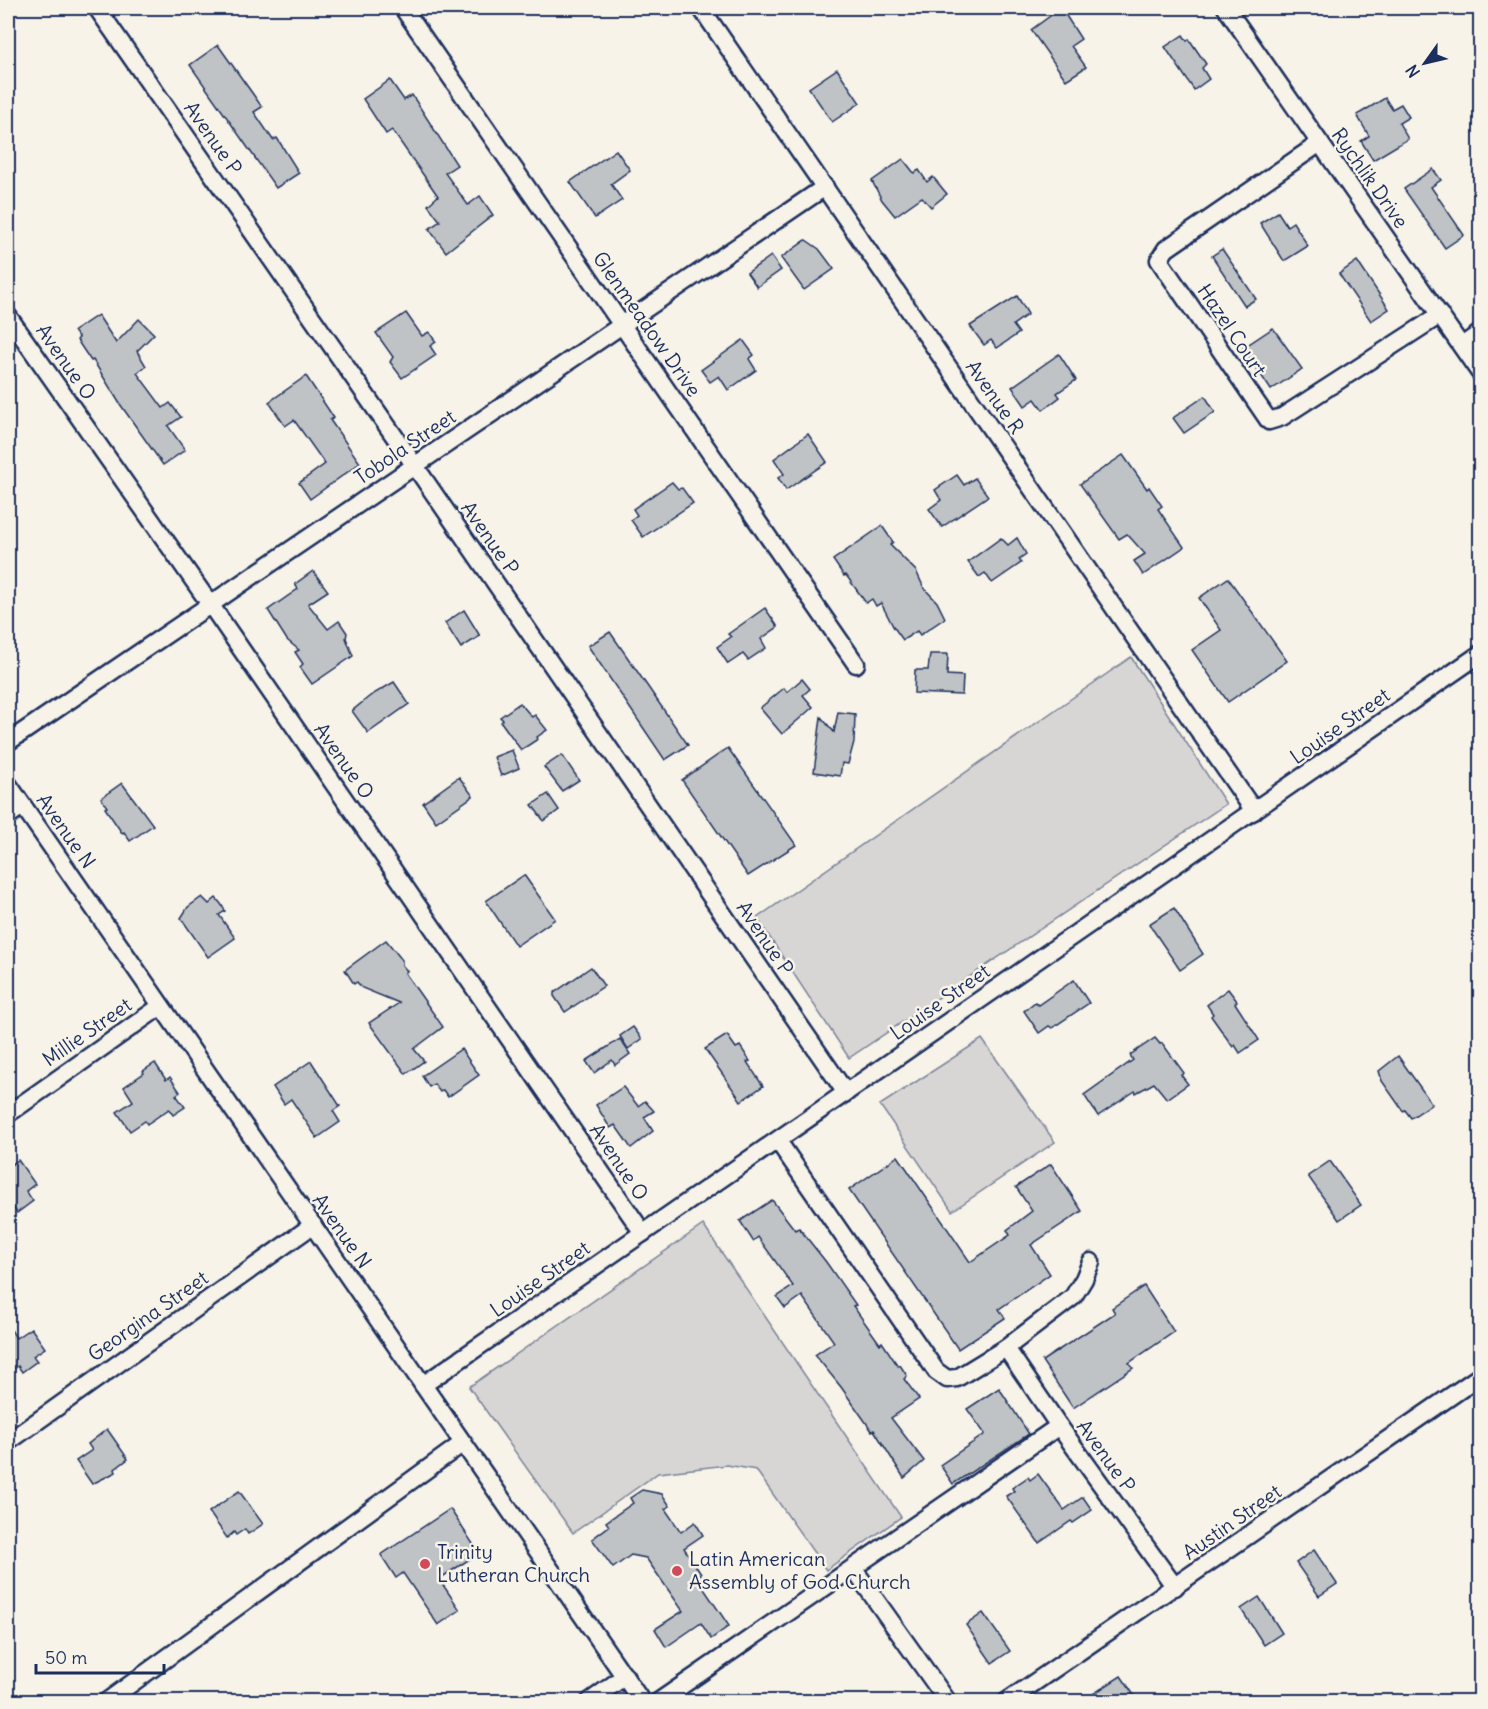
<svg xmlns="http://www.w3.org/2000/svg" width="1488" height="1709" font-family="Delius,sans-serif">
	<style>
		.green { fill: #d7d6d4; stroke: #798299; stroke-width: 1.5 }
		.building { fill: #c0c3c5; stroke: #1b2f5e; stroke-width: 1.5 }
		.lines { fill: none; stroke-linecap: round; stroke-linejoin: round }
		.minor-casing { stroke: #1b2f5e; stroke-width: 21 }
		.minor { stroke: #f7f3e8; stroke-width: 16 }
		.poi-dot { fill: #d1495b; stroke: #f7f3e8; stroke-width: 2 }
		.labels { text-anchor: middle; stroke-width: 5; stroke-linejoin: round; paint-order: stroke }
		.street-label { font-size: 20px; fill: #1b2f5e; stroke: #f7f3e8 }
		.poi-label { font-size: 20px; fill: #1b2f5e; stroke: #f7f3e8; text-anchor: start }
	</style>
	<rect width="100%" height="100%" fill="#f7f3e8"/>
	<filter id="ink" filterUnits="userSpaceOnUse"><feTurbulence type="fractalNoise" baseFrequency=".0167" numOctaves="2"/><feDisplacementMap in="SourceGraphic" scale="12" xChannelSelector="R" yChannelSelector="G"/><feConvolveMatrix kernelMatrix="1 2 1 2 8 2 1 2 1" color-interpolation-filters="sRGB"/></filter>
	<g filter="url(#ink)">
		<!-- green -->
		<g class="green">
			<path d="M1131,657L1226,804L849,1058L757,918Z"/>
			<path d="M982,1039L1055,1142L952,1211L880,1105Z"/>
			<path d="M703,1225L901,1517L826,1570L756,1470L727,1465L658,1473L573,1533L469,1387Z"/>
		</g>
		<!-- building -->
		<g class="building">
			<path d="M1061,8L1081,39L1071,46L1086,67L1066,80L1031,30Z"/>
			<path d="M1183,35L1187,41L1189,39L1206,64L1202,68L1209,79L1194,90L1165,47Z"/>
			<path d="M218,45L262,107L254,112L273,140L277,138L299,173L276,188L190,65Z"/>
			<path d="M837,69L860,103L832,122L809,88Z"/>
			<path d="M390,80L404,100L412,95L457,165L445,173L468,205L480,196L493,215L446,252L429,229L440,221L428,205L438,196L392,130L386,134L363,99Z"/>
			<path d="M1385,98L1392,109L1401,104L1409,117L1399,123L1408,139L1373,160L1361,141L1369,136L1357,115Z"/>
			<path d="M616,150L630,170L611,184L622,200L595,218L570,182Z"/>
			<path d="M903,159L914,173L919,170L927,182L933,177L947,194L931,207L922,197L895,216L882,200L872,181Z"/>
			<path d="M1433,169L1441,180L1431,187L1464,235L1445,248L1404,189Z"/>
			<path d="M1278,212L1287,226L1293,222L1308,246L1284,261L1260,223Z"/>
			<path d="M806,240L819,249L834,269L804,290L781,258Z"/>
			<path d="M1222,249L1256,299L1245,306L1212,256Z"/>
			<path d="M771,256L781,270L757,287L747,273Z"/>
			<path d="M1357,261L1389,309L1371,321L1339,274Z"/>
			<path d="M1017,296L1028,314L1013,325L1019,333L997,348L991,340L984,345L970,326Z"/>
			<path d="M406,313L422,336L429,332L436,342L430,346L436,355L402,378L390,362L393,357L376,333Z"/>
			<path d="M98,315L116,343L139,319L154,334L137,351L146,366L137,373L163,408L170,403L181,417L168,426L185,450L163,465L120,404L93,360L91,361L77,340L79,338L74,331Z"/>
			<path d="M1273,328L1302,369L1271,390L1243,348Z"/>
			<path d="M743,340L754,355L749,359L756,370L728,390L719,376L710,382L701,370Z"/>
			<path d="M1059,354L1076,380L1057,393L1060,397L1043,410L1035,399L1025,406L1012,387Z"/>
			<path d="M306,376L334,418L330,420L360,463L310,499L299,483L325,464L294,420L285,426L269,402Z"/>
			<path d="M1205,396L1215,412L1184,433L1173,418Z"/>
			<path d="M808,434L827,462L786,490L778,478L784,474L774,459Z"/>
			<path d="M1123,455L1147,489L1149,487L1162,506L1158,509L1184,547L1143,575L1134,561L1145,554L1127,534L1119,539L1080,484Z"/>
			<path d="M957,475L964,485L975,478L988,496L942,527L929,509L941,500L935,490Z"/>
			<path d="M672,482L678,489L682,488L693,503L643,537L631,520L637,515L633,509Z"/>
			<path d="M882,526L893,542L890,545L916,571L924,588L937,602L945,618L920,635L917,631L903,640L893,626L881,603L876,606L872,599L866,603L846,575L844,576L833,560Z"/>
			<path d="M1001,538L1008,545L1017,538L1026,554L1019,559L1021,563L992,583L985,573L979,577L968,562Z"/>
			<path d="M313,571L328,591L308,604L328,629L339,621L347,633L346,638L353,656L312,684L300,667L303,664L295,652L299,650L287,640L268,610L298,589L295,584Z"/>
			<path d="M1228,578L1287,661L1228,702L1192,650L1221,630L1199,598Z"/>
			<path d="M765,608L778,627L761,639L766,648L748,660L743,654L728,664L717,647L731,637L728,634Z"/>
			<path d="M464,610L480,636L461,648L445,623Z"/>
			<path d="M610,632L688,745L665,760L588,646Z"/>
			<path d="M930,654H948L947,675L963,676L962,695L914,693L915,670H928Z"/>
			<path d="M802,679L810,689L803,695L813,707L782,734L760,708L784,688L787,692Z"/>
			<path d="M394,682L409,704L368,733L352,711L370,696Z"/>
			<path d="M520,703L532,717L535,715L547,730L537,737L538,739L521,750L501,722L503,720L500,717Z"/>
			<path d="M838,712L855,714L854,742L848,764L842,763L840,776L814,772L821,717L834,732Z"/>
			<path d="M728,748L796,845L748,876L682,780Z"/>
			<path d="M512,750L519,768L501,776L494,757Z"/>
			<path d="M562,755L579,780L562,791L544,767Z"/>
			<path d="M459,777L473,796L436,822L423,803Z"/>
			<path d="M122,783L153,825L130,841L124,832L122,833L105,808L107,807L101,798Z"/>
			<path d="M548,794L559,810L544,821L532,805Z"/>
			<path d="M524,875L555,919L516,946L486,901Z"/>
			<path d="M202,897L209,904L216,898L221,904L225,911L219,915L235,938L208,957L181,918L188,907Z"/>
			<path d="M1174,908L1203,954L1180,970L1149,924Z"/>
			<path d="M386,940L402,960V965L407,971L405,973L443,1027L414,1049L424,1061L406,1074L369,1023L399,1003L362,988L357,982L354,984L345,970Z"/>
			<path d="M591,967L604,986L565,1012L554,996V993Z"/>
			<path d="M1074,980L1089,1003L1052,1028L1049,1026L1039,1033L1024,1011L1035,1002L1038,1005Z"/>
			<path d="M1228,989L1237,1001L1235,1003L1259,1040L1240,1053L1235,1045L1233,1047L1211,1016L1213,1014L1207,1005Z"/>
			<path d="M633,1027L642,1039L628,1049L620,1036Z"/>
			<path d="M727,1035L736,1048L740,1046L750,1061L747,1062L763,1086L741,1101L705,1049Z"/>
			<path d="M1155,1038L1160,1044L1162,1043L1184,1073L1181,1075L1188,1084L1167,1099L1154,1083L1136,1093L1135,1091L1098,1116L1084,1095L1133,1060L1130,1055Z"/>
			<path d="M620,1039L630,1054L615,1065L612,1060L594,1073L586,1061Z"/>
			<path d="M461,1049L479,1075L448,1097L443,1090L440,1092L434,1084L429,1087L422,1076Z"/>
			<path d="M1398,1056L1432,1104L1411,1118L1405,1110L1403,1111L1382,1081L1379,1071Z"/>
			<path d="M311,1061L340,1106L333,1111L340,1122L317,1138L291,1099L284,1104L273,1087Z"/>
			<path d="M155,1063L166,1080L170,1077L180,1092L176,1095L185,1107L173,1115L169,1109L147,1124L145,1121L130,1131L117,1112L133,1101L124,1087L144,1073L143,1071Z"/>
			<path d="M623,1087L638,1106L645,1101L654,1111L644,1117L653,1131L631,1148L615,1125L610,1128L596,1105Z"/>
			<path d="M898,1156L970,1262L1010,1235L1007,1230L1032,1211L1016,1187L1051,1164L1082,1211L1031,1245L1050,1274L999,1309L1005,1318L958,1349L849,1190Z"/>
			<path d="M18,1160L35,1184L26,1191L33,1201L17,1213L8,1200V1167Z"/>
			<path d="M1330,1161L1361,1205L1339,1220L1308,1176Z"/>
			<path d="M772,1200L795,1230L799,1228L826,1262L856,1305L853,1306L880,1344L882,1342L898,1366L900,1365L907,1376L904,1379L919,1399L891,1418L924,1461L904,1478L874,1430L872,1431L841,1387L815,1355L834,1342L802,1296L785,1308L777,1297L793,1286L758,1237L753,1241L740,1221Z"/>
			<path d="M1144,1286L1174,1332L1129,1363L1133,1368L1073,1408L1042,1361L1115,1313L1112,1308Z"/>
			<path d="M8,1325L16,1338L31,1328L45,1348L33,1356L37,1361L22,1372L18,1366L8,1373Z"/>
			<path d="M999,1388L1029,1434L953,1484L940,1465L985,1434L967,1409Z"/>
			<path d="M107,1429L128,1459L115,1469L116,1472L92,1484L76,1461L92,1450L88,1444Z"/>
			<path d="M1038,1474L1064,1510L1083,1497L1092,1510L1073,1523L1071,1521L1039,1543L1006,1496L1014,1491L1012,1488L1028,1477L1030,1480Z"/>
			<path d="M642,1490L662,1494L670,1506L665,1509L681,1532L695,1522L703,1535L684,1548L701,1574L696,1577L729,1626L711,1639L701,1623L666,1647L655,1629L683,1611L646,1558L631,1555L613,1568L592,1539L609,1526L606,1522L633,1503L630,1498Z"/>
			<path d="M239,1491L263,1524L248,1534L245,1529L236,1535L234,1532L227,1538L209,1512Z"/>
			<path d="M450,1509L479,1553L439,1579L460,1610L438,1625L403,1573L396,1578L381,1555Z"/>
			<path d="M1314,1550L1337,1584L1319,1596L1296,1563Z"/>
			<path d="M1259,1597L1282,1633L1264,1645L1241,1609Z"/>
			<path d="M983,1613L1010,1651L992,1663L966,1625Z"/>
			<path d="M1121,1676L1138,1701H1082Z"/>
		</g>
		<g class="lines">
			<!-- minor casing -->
			<g class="minor-casing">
				<g id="minor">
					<path d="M97,8L415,466L846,1093"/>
					<path d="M403,8L856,664"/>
					<path d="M701,8L1254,811"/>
					<path d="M1226,8L1480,373"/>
					<path d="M1320,143L1166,249L1159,260L1269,421L1282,417L1440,315"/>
					<path d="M8,316L210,604L643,1233"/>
					<path d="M1462,346L1480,333"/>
					<path d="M8,742L825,187"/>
					<path d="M8,784L642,1702"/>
					<path d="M8,816L22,806"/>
					<path d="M8,1114L161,1006"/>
					<path d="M778,1141L936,1371L947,1379L957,1378L1006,1348L1073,1297L1084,1279L1091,1262"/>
					<path d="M1006,1348L1059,1426L1175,1587"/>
					<path d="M423,1385L1480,654"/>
					<path d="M8,1442L313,1225"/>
					<path d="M853,1568L948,1702"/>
					<path d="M106,1702L463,1443"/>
					<path d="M589,1702L625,1676"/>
					<path d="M658,1702L1059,1426"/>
					<path d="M1006,1702L1480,1376"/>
				</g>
			</g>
			<!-- minor -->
			<use href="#minor" class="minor"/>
		</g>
	</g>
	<!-- markers -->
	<g class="poi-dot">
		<circle cx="425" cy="1564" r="6"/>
		<circle cx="677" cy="1571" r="6"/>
	</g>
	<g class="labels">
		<!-- street labels -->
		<g class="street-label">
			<text transform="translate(213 138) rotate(55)" y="7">Avenue P</text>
			<text transform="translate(1370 178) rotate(55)" y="7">Rychlik Drive</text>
			<text transform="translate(647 324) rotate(55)" y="7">Glenmeadow Drive</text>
			<text transform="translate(1232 330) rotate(56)" y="7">Hazel Court</text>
			<text transform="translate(66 362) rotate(55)" y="7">Avenue O</text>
			<text transform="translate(995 397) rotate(55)" y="7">Avenue R</text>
			<text transform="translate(405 447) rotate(-34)" y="7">Tobola Street</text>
			<text transform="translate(490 538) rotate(55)" y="7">Avenue P</text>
			<text transform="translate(1340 726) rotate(-35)" y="7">Louise Street</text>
			<text transform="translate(344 761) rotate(55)" y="7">Avenue O</text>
			<text transform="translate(66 831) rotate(55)" y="7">Avenue N</text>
			<text transform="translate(765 938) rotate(56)" y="7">Avenue P</text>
			<text transform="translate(940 1002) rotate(-35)" y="7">Louise Street</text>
			<text transform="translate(87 1032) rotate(-35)" y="7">Millie Street</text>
			<text transform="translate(619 1162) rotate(56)" y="7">Avenue O</text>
			<text transform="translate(342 1231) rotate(55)" y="7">Avenue N</text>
			<text transform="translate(540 1279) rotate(-35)" y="7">Louise Street</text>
			<text transform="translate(148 1316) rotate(-35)" y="7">Georgina Street</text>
			<text transform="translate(1106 1456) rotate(54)" y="7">Avenue P</text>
			<text transform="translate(1232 1522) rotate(-35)" y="7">Austin Street</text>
		</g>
		<!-- poi labels -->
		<g class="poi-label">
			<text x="437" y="1559">Trinity<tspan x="437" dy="23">Lutheran Church</tspan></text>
			<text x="689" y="1566">Latin American<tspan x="689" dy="23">Assembly of God Church</tspan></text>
		</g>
	</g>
	<!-- margin -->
	<rect width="1488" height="1709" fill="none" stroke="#f7f3e8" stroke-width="30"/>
	<rect x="15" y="15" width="1458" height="1679" fill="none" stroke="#1b2f5e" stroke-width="2" filter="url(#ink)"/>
	<!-- north arrow -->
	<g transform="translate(1425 63) rotate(236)" stroke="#f7f3e8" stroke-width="4.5" paint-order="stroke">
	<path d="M0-4.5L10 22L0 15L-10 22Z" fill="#1b2f5e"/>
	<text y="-9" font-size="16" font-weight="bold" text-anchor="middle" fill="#1b2f5e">N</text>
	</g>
	<!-- scale -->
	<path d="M36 1664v9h128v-9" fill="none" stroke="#1b2f5e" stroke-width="3"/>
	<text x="45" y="1664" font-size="18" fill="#1b2f5e" stroke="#f7f3e8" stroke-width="4.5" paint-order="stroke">50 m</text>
</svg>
